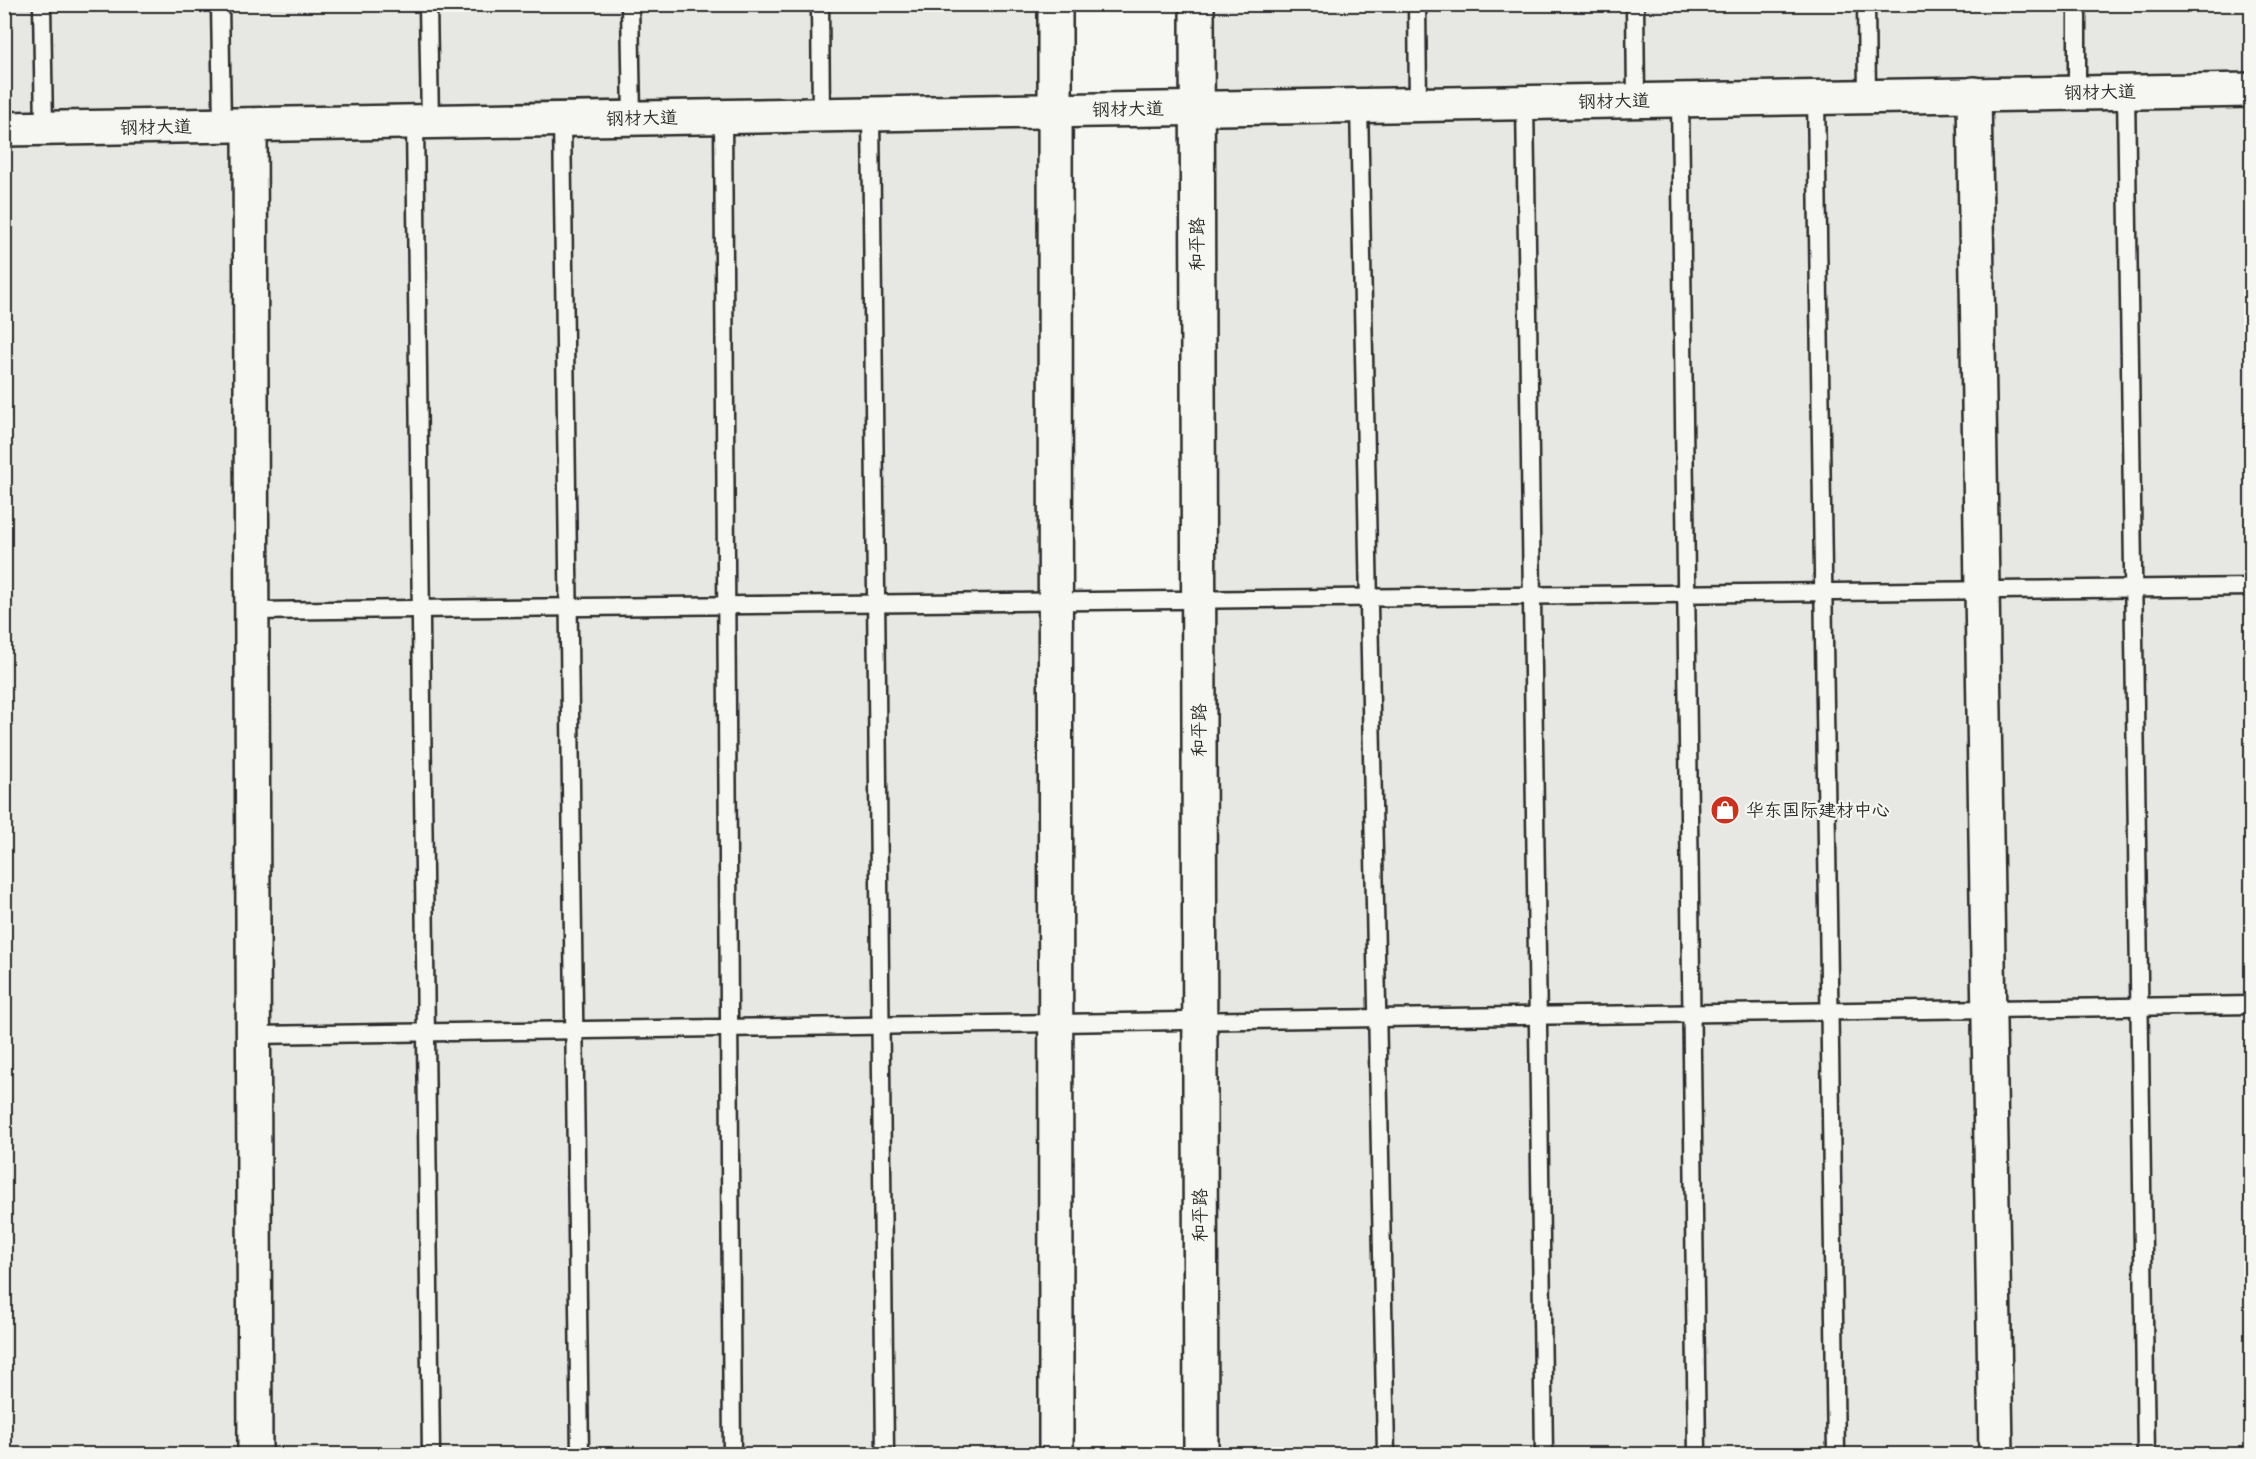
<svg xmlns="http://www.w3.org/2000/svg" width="2256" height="1459" font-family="Sriracha,'LXGW WenKai TC',sans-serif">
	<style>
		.built { fill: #e7e7e3 }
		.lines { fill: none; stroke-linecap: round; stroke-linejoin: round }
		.lane-casing { stroke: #2b2b2b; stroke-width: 21 }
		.street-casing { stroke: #2b2b2b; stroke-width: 38 }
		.secondary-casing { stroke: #2b2b2b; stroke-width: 38 }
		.lane { stroke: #f6f6f2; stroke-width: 16 }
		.street { stroke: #f6f6f2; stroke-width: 33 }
		.secondary { stroke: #f6f6f2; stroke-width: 33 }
		.labels { text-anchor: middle; stroke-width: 4.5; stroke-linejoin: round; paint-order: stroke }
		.street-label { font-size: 18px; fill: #2b2b2b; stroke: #f6f6f2 }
		.poi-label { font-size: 18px; fill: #2b2b2b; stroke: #f6f6f2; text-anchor: start }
	</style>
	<rect width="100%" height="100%" fill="#f6f6f2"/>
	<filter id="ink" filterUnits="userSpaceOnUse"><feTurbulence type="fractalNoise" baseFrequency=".0167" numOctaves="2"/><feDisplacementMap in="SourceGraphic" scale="12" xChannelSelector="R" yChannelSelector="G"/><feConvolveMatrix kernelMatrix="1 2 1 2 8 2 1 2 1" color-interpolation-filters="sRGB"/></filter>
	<g filter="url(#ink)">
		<!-- built -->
		<g class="built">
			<path d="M4,5H1055V110L5,129Z"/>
			<path d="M1197,5H2251V1454H1201Z"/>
			<path d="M1051,116L1056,1454H5L4,132Z"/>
		</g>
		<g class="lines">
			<!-- lane casing -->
			<g class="lane-casing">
				<g id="lane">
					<path d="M42,4L44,129"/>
					<path d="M220,4L222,125"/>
					<path d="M428,4L430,122"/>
					<path d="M630,4L632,118"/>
					<path d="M820,4L821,115"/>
					<path d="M1417,4L1418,104"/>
					<path d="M1635,4L1636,100"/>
					<path d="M1866,4L1867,96"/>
					<path d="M2077,4V93"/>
					<path d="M2126,92L2146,1454"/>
					<path d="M1816,97L1836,1454"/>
					<path d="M1680,100L1697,1454"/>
					<path d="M1525,102L1544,1454"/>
					<path d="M1359,105L1386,1454"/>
					<path d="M871,114L885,1454"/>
					<path d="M723,117L732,1454"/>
					<path d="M562,120L580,1454"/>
					<path d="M415,122L431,1454"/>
					<path d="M252,611L2252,587"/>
					<path d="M254,1035L2252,1005"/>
				</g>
			</g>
			<!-- street casing -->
			<g class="street-casing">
				<g id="street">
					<path d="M1974,94L1996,1454"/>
					<path d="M250,125L255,1454"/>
				</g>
			</g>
			<!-- secondary casing -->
			<g class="secondary-casing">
				<g id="secondary">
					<path d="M1055,4L1056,1454"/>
					<path d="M1197,4L1201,1454"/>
					<path d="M4,129L2252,90"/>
				</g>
			</g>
			<!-- lane -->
			<use href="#lane" class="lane"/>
			<!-- street -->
			<use href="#street" class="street"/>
			<!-- secondary -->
			<use href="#secondary" class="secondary"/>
		</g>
	</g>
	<!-- icons -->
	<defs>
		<g id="shop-disc" transform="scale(1.5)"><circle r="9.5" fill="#c8321e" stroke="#f6f6f2"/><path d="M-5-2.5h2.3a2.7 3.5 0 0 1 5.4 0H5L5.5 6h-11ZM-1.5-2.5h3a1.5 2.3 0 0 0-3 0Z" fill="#fff"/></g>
	</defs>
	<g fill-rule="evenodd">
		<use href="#shop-disc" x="1725" y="810"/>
	</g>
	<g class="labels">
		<!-- street labels -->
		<g class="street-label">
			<text transform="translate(2100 92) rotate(-1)" y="6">钢材大道</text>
			<text transform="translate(1614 101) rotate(-1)" y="6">钢材大道</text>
			<text transform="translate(1128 109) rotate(-1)" y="6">钢材大道</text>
			<text transform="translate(642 118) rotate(-1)" y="6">钢材大道</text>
			<text transform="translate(156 127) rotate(-1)" y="6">钢材大道</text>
			<text transform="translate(1197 244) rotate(-90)" y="6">和平路</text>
			<text transform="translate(1199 730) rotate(-90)" y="6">和平路</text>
			<text transform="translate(1200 1215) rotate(-90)" y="6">和平路</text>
		</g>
		<!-- poi labels -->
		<g class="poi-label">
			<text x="1746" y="816">华东国际建材中心</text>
		</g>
	</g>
	<!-- margin -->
	<rect width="2256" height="1459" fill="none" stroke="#f6f6f2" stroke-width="24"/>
	<rect x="12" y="12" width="2232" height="1435" fill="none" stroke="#2b2b2b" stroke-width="2" filter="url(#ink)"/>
</svg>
